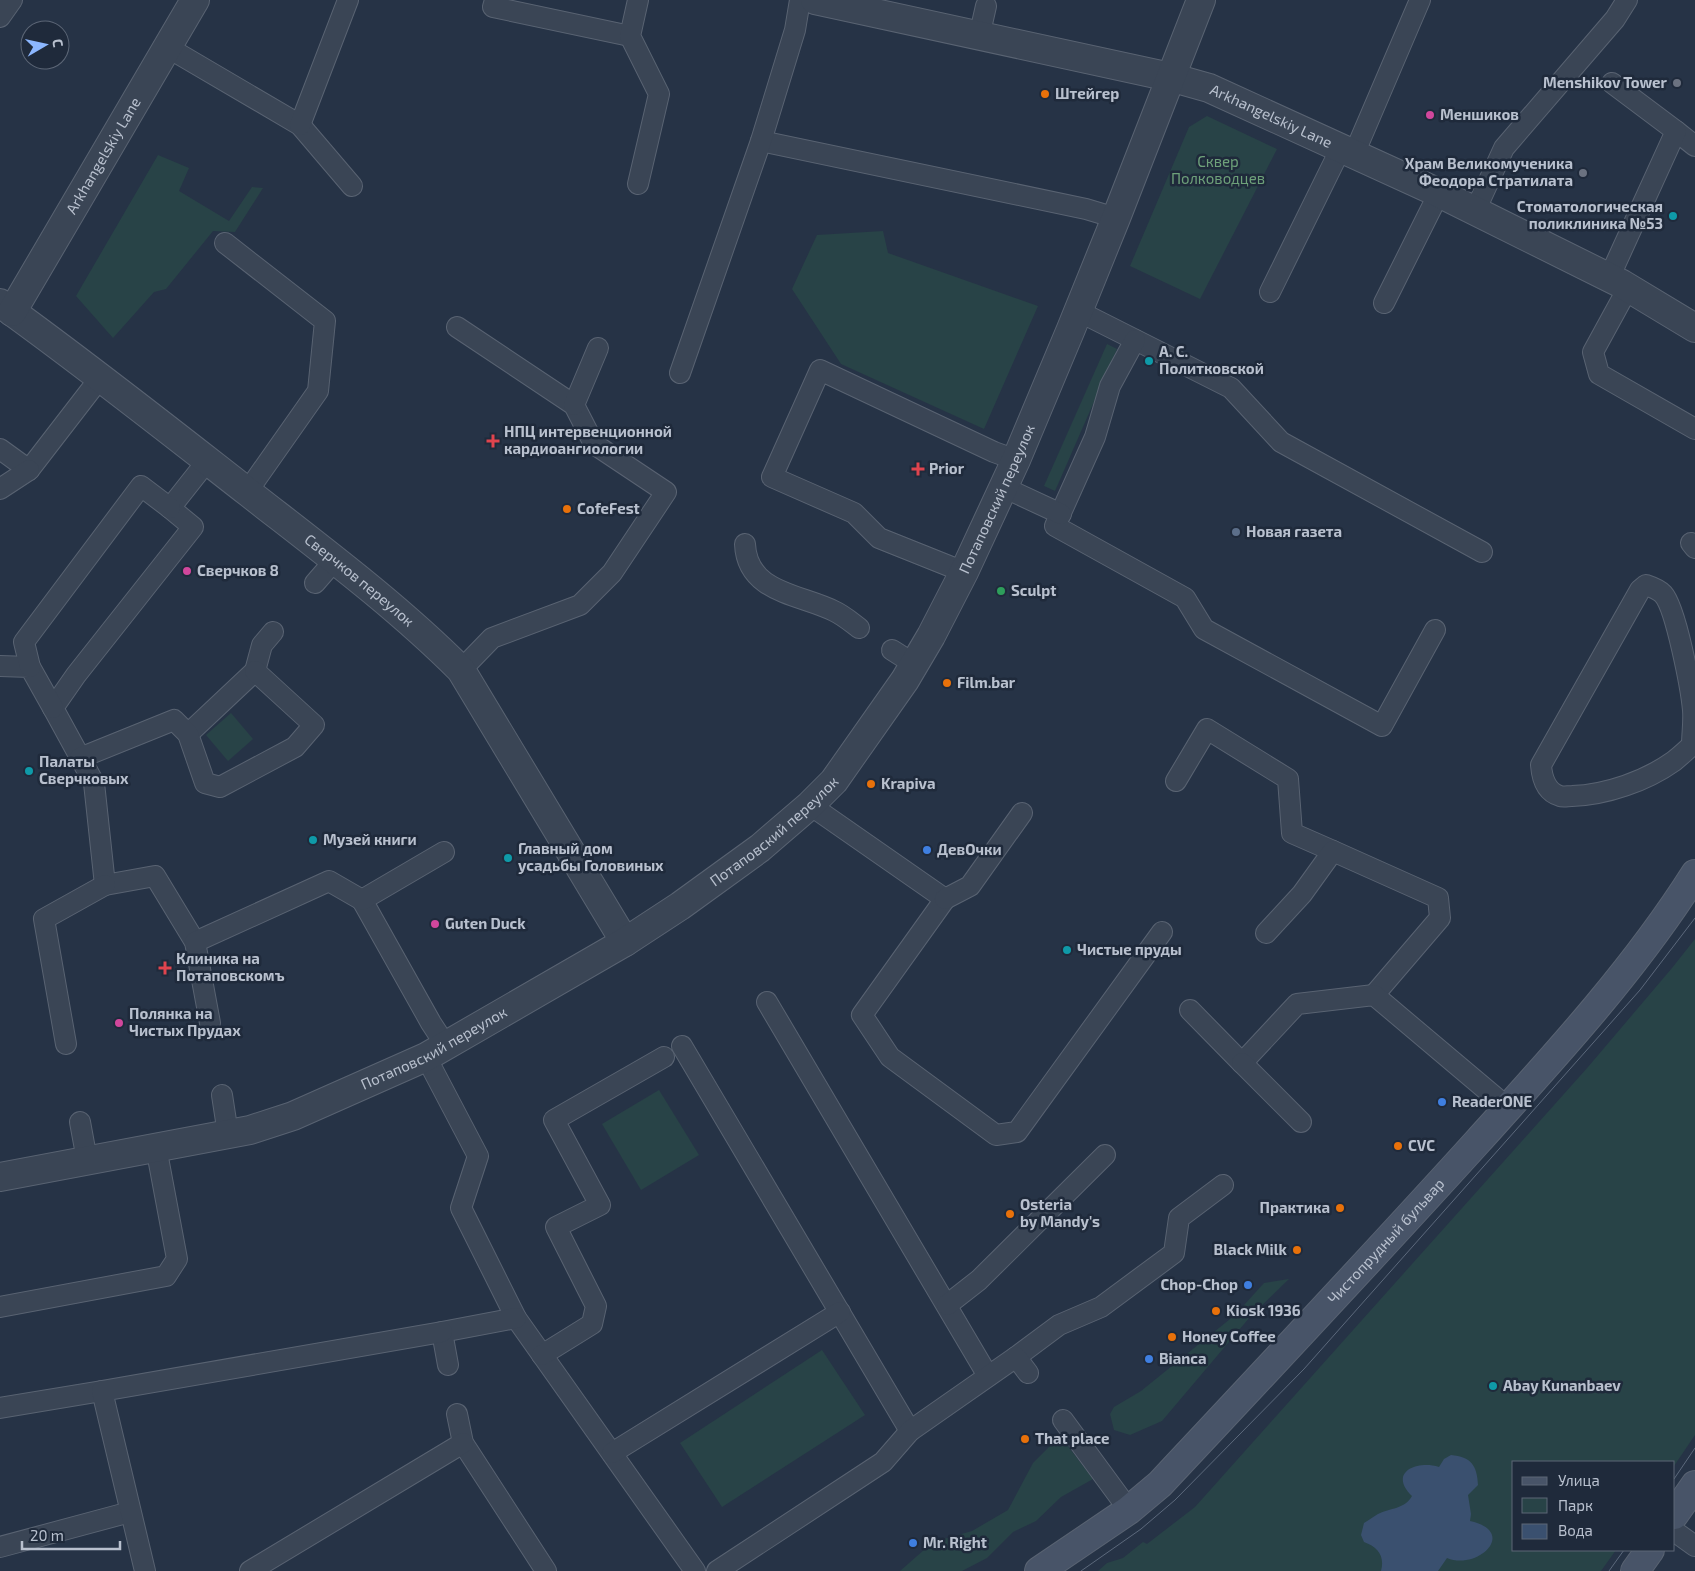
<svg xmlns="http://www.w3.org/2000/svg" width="1695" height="1571" font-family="'Exo 2',sans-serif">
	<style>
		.green { fill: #284347 }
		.water { fill: #3a506f }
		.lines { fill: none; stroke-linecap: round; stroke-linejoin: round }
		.lane-casing { stroke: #596372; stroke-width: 22 }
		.street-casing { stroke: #596372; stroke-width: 30 }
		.secondary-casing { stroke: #596372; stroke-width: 30 }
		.lane { stroke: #3a4555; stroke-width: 20 }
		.street { stroke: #3a4555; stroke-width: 28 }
		.secondary { stroke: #485468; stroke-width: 28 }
		.tram { stroke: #5c697c; stroke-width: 1 }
		.worship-dot { fill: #6b7280; stroke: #1f2a3b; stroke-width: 2 }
		.food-dot { fill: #e8710a; stroke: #1f2a3b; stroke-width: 2 }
		.hotel-dot { fill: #d1479c; stroke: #1f2a3b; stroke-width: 2 }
		.culture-dot { fill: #0f9aa8; stroke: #1f2a3b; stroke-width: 2 }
		.health-dot { fill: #e0444e; stroke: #1f2a3b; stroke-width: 2 }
		.service-dot { fill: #5c6f8a; stroke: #1f2a3b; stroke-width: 2 }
		.leisure-dot { fill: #2e9e5b; stroke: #1f2a3b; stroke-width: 2 }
		.shop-dot { fill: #3f7fe0; stroke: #1f2a3b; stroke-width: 2 }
		.labels { text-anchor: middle; stroke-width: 5; stroke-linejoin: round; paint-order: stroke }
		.poi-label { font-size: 15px; font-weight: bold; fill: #b8c0ce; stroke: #1f2a3b; text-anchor: start }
		.street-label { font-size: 15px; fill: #b8c0ce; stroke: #1f2a3b }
		.park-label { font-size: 15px; fill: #6ea17a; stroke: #1f2a3b }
	</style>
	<rect width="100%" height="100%" fill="#263346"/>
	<!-- green -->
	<g class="green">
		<path d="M1207,116L1277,149L1200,299L1130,266L1189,127Z"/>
		<path d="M158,155L189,168L179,191L229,221L252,187L263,188L235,232L213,231L166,289L154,292L113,338L76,296Z"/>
		<path d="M883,231L888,253L1038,306L984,429L841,364L792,289L817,235Z"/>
		<path d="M1107,344L1117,349L1055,491L1044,486Z"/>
		<path d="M231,713L253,739L228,761L206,735Z"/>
		<path d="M1695,939V1435L1674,1466V1462H1514V1550H1616L1601,1571H1098L1107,1563L1123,1558L1143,1542L1147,1544L1195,1507L1588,1067L1672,968Z"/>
		<path d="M659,1090L699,1155L641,1190L602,1124Z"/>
		<path d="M1289,1279L1250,1317L1162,1421L1130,1435L1114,1430L1110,1414L1114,1407L1141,1391L1235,1315L1264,1283Z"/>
		<path d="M822,1350L865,1415L722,1507L680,1443Z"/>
		<path d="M1060,1441L1067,1445L1093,1479L1061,1497L1036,1521L1013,1532L987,1558L962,1571H900L933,1542L972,1531L1008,1510L1033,1463L1052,1444Z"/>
	</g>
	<!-- water -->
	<path class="water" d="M1451,1455C1471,1457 1477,1465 1478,1485L1468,1495L1471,1514L1470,1521C1519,1532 1477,1571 1447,1558L1438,1571H1381C1385,1556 1378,1547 1364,1542L1361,1535L1364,1523C1369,1520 1373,1517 1378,1514C1390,1508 1405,1509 1412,1496C1388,1473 1416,1460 1439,1467L1444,1459Z"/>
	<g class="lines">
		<!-- lane casing -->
		<g class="lane-casing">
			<g id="lane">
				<path d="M495,0L493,7L630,36"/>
				<path d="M638,0L630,36L659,94L638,184"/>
				<path d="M0,17L12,0"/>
				<path d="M979,37L986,6"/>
				<path d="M167,47L300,125L352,186"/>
				<path d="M300,125L348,0"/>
				<path d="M1676,131L1695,146"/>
				<path d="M761,141L1086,209L1116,218"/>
				<path d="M1354,154L1420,0"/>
				<path d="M1475,211L1504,148L1615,19L1627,0"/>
				<path d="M225,243L325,321L318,391L247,492"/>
				<path d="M1609,278L1676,131L1612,83"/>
				<path d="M1628,288L1593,352L1599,374L1695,429"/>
				<path d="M1270,292L1341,148"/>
				<path d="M1384,303L1439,193"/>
				<path d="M1078,311L1231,388L1281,442L1482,552"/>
				<path d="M457,327L574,405L594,444L666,492L612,573L580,605L492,638L461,670"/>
				<path d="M1135,340L1110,386L1095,437L1055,526L1185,598L1204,629L1382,726L1435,630"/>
				<path d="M680,373L761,141L795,30L800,0"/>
				<path d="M574,405L598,348"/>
				<path d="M0,449L29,470L100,378"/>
				<path d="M208,460L170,508L193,527L76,675L53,708L94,783L105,885L155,876L195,942L210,1023"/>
				<path d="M1003,487L1061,514"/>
				<path d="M0,489L29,470"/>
				<path d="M1691,543L1695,548"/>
				<path d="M745,544C747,593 800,594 834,611C843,615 851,622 859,628"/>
				<path d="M964,572L879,538L854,513L772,477L820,370L994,452L1016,460"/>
				<path d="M315,583L335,560"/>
				<path d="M1646,585C1652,587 1658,589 1663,594C1676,608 1691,689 1693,710C1694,722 1692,734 1692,745C1686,751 1680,756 1674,761C1646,781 1606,795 1572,796C1568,796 1563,797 1560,796C1546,792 1542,778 1541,765L1640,590Z"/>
				<path d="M892,650L914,664"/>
				<path d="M0,666L30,667L53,708"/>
				<path d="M30,667L24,642L141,486L170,508"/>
				<path d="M188,734L255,671L262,645L273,632"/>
				<path d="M80,758L174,720L188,734L205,783L220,787L295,747L314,725L255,671"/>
				<path d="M1176,781L1207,729L1288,779L1292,833L1333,851"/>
				<path d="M810,805L945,899L862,1015L890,1057L996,1135L1017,1132L1162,932"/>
				<path d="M945,899L970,886L1022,813"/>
				<path d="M362,900L431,1023L446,1046"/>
				<path d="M1266,933L1302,894L1333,851L1438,898L1440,918L1374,995"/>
				<path d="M195,942L329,881L362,900L444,852"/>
				<path d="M767,1002L988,1376"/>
				<path d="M1190,1010L1242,1063L1297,1004L1374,995L1508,1108"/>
				<path d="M66,1044L44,919L105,885"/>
				<path d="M682,1046L910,1431"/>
				<path d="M426,1057L478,1156L461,1208L516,1318L695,1571"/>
				<path d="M1242,1063L1301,1122"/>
				<path d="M222,1095L228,1134"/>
				<path d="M80,1122L87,1160"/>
				<path d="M947,1305L979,1280L1105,1155"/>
				<path d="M0,1307L166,1276L177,1259L156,1147"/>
				<path d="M542,1355L592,1324L596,1306L556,1227L600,1205L554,1120L664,1057"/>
				<path d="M1016,1357L1059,1325L1101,1307L1174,1253L1179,1218L1223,1185"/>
				<path d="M448,1365L442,1332L516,1318"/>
				<path d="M0,1408L102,1391"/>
				<path d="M457,1414L463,1443L546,1571"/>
				<path d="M1063,1420L1129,1510"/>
				<path d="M612,1453L840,1312"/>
				<path d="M1674,1531L1695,1546"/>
				<path d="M0,1547L130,1512"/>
				<path d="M145,1571L102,1391L442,1332"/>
				<path d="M250,1571L463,1443"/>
				<path d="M717,1571L883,1462L910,1431L1016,1357L1028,1373"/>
			</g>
		</g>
		<!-- street casing -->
		<g class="street-casing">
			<g id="street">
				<path id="s1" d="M815,0L1170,77L1209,88L1439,193L1622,284L1695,328"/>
				<path id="s2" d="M0,303C85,364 167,429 249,493C322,550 396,605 461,670L625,942"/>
				<path id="s3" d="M12,312L195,0"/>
				<path id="s4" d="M0,1177L250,1130L293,1116L426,1057L625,942L680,906L760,848L810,805L834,781L905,680L931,636L964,572L1016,460L1071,329L1116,218L1201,0"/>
			</g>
		</g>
		<!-- secondary casing -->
		<g class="secondary-casing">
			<g id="secondary">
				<path d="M1674,1515L1695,1485"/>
				<path id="s5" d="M1039,1571L1129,1510L1160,1484C1267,1370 1374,1256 1479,1140C1555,1056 1635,969 1695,874"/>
				<path d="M1635,1571L1650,1550"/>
			</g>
		</g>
		<!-- lane -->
		<use href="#lane" class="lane"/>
		<!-- street -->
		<use href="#street" class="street"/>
		<!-- secondary -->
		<use href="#secondary" class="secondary"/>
		<!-- tram -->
		<g class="tram">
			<path d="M1674,1479L1695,1448"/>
			<path d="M1081,1571L1141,1529L1175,1500L1304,1369L1640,990L1695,918"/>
			<path d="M1609,1571L1624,1550"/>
		</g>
	</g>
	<!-- markers -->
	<g class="worship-dot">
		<circle cx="1677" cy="83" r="5"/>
		<circle cx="1583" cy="173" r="5"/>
	</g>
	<g class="food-dot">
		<circle cx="1045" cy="94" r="5"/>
		<circle cx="567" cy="509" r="5"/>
		<circle cx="947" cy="683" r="5"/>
		<circle cx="871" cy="784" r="5"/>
		<circle cx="1398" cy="1146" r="5"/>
		<circle cx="1340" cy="1208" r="5"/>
		<circle cx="1010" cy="1214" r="5"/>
		<circle cx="1297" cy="1250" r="5"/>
		<circle cx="1216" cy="1311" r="5"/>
		<circle cx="1172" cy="1337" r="5"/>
		<circle cx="1025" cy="1439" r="5"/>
	</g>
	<g class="hotel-dot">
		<circle cx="1430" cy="115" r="5"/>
		<circle cx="187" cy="571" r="5"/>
		<circle cx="435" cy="924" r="5"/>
		<circle cx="119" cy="1023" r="5"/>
	</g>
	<g class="culture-dot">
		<circle cx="1673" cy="216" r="5"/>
		<circle cx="1149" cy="361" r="5"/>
		<circle cx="29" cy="771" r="5"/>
		<circle cx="313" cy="840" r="5"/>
		<circle cx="508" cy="858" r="5"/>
		<circle cx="1067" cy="950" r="5"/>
		<circle cx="1493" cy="1386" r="5"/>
	</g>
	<g class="health-dot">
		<path d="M490.5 433.5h5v5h5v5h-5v5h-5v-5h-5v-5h5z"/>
		<path d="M915.5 461.5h5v5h5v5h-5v5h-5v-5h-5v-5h5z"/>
		<path d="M162.5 960.5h5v5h5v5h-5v5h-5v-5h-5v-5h5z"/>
	</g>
	<circle class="service-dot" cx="1236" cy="532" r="5"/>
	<circle class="leisure-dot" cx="1001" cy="591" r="5"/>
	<g class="shop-dot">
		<circle cx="927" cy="850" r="5"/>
		<circle cx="1442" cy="1102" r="5"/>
		<circle cx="1248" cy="1285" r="5"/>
		<circle cx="1149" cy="1359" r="5"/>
		<circle cx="913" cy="1543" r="5"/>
	</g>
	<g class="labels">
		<!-- poi labels -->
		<g class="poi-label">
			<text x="1667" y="88" text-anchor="end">Menshikov Tower</text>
			<text x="1055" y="99">Штейгер</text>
			<text x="1440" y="120">Меншиков</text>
			<text x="1573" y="169" text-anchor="end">Храм Великомученика<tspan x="1573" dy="17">Феодора Стратилата</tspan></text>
			<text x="1663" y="212" text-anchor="end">Стоматологическая<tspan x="1663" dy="17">поликлиника №53</tspan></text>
			<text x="1159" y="357">А. С.<tspan x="1159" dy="17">Политковской</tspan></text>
			<text x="504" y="437">НПЦ интервенционной<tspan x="504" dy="17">кардиоангиологии</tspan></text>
			<text x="929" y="474">Prior</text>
			<text x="577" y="514">CofeFest</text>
			<text x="1246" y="537">Новая газета</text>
			<text x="197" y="576">Сверчков 8</text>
			<text x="1011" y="596">Sculpt</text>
			<text x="957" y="688">Film.bar</text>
			<text x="39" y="767">Палаты<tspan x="39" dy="17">Сверчковых</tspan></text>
			<text x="881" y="789">Krapiva</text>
			<text x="323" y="845">Музей книги</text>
			<text x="518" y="854">Главный дом<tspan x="518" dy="17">усадьбы Головиных</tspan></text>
			<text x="937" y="855">ДевОчки</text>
			<text x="445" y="929">Guten Duck</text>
			<text x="1077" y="955">Чистые пруды</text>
			<text x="176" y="964">Клиника на<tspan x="176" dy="17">Потаповскомъ</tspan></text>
			<text x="129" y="1019">Полянка на<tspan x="129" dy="17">Чистых Прудах</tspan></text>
			<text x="1452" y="1107">ReaderONE</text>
			<text x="1408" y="1151">CVC</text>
			<text x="1020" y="1210">Osteria<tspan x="1020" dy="17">by Mandy's</tspan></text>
			<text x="1330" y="1213" text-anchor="end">Практика</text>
			<text x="1287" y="1255" text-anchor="end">Black Milk</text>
			<text x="1238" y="1290" text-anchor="end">Chop-Chop</text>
			<text x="1226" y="1316">Kiosk 1936</text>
			<text x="1182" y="1342">Honey Coffee</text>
			<text x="1159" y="1364">Bianca</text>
			<text x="1503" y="1391">Abay Kunanbaev</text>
			<text x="1035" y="1444">That place</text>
			<text x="923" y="1548">Mr. Right</text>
		</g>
		<!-- street labels -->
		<g class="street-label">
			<text dy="5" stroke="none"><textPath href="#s1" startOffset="472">Arkhangelskiy Lane</textPath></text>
			<text dy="5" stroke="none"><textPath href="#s3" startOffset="181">Arkhangelskiy Lane</textPath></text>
			<text dy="5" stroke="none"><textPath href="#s4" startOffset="1266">Потаповский переулок</textPath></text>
			<text dy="5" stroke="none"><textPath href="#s2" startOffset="454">Сверчков переулок</textPath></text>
			<text dy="5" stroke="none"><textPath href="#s4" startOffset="861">Потаповский переулок</textPath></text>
			<text dy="5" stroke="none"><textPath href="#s4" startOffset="456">Потаповский переулок</textPath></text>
			<text dy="5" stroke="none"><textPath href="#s5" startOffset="481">Чистопрудный бульвар</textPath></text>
		</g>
		<!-- park labels -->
		<g class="park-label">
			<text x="1218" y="167">Сквер<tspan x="1218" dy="17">Полководцев</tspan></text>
		</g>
	</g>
	<!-- legend -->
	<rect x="1512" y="1461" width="162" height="90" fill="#1f2a3b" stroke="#5c6676"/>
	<rect x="1522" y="1477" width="25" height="8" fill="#485468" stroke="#5c6676"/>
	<text x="1558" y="1486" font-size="15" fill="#b8c0ce">Улица</text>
	<rect x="1522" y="1498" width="25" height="15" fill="#284347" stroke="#5c6676"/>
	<text x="1558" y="1511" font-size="15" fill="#b8c0ce">Парк</text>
	<rect x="1522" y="1524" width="25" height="15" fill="#3a506f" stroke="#5c6676"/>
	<text x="1558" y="1536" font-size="15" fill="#b8c0ce">Вода</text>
	<!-- north arrow -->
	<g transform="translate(45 45) rotate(81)"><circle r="24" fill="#1f2a3b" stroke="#5c6676"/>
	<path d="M0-4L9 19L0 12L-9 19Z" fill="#8cb7ff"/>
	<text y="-8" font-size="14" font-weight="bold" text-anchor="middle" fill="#b8c0ce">С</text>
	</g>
	<!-- scale -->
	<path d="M22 1541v8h98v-8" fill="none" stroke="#b8c0ce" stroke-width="2.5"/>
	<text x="30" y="1541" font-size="15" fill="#b8c0ce" stroke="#1f2a3b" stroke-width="4" paint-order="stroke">20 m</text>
</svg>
